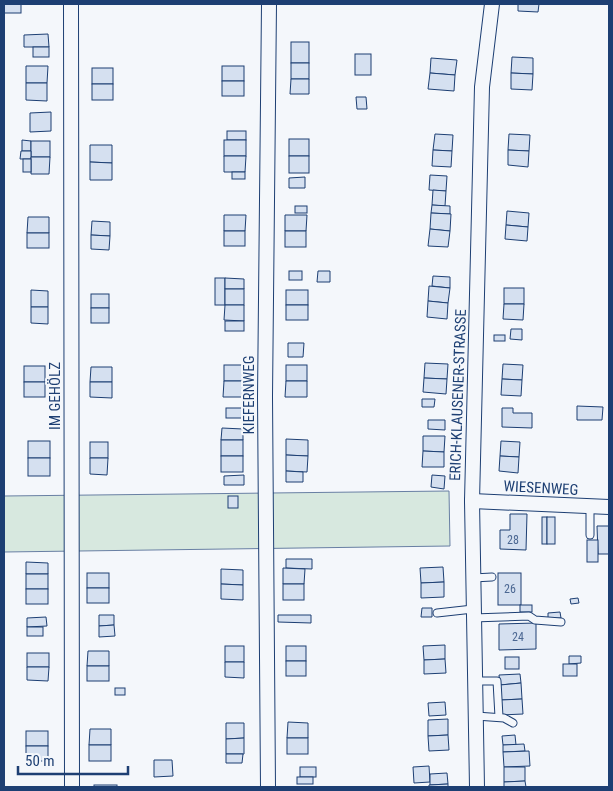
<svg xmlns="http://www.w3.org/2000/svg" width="613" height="791" font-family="'Roboto Condensed',sans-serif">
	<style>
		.green { fill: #d7e8df; stroke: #687fa3 }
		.building { fill: #d5e0f0; stroke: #1d3f73 }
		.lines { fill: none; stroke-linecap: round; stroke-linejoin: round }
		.lane-casing { stroke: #1d3f73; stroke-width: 9 }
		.street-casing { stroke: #1d3f73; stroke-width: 16 }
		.lane { stroke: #f4f7fb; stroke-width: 7 }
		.street { stroke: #f4f7fb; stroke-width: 14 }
		.labels { text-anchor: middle; stroke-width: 4; stroke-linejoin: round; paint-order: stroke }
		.number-label { font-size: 12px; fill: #4b6792 }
		.street-label { font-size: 15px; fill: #1d3f73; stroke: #f4f7fb }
	</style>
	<rect width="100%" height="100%" fill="#f4f7fb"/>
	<!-- green -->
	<path class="green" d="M449,491L450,546L4,552V496Z"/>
	<!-- building -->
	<g class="building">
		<rect x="4" y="4" width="17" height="9"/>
		<path d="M518,4H539L538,12L518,11Z"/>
		<path d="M48,34L49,47H24V35Z"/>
		<rect x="291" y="42" width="18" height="21"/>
		<rect x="33" y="47" width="16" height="10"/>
		<rect x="355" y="54" width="16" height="21"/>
		<path d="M512,57L533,58V74L511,73Z"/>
		<path d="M431,58L457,60L455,75L430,73Z"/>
		<rect x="291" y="63" width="18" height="16"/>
		<path d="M26,66H48L47,83H26Z"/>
		<rect x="222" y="66" width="22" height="15"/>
		<rect x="92" y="68" width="21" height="16"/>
		<path d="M430,73L455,75L454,91L428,89Z"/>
		<path d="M511,73L533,74L532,90L511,89Z"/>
		<path d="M291,79H309V94H290Z"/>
		<rect x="222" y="81" width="22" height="15"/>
		<path d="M26,83H47V101L26,100Z"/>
		<rect x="92" y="84" width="21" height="16"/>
		<path d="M356,97H366L367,109H357Z"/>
		<path d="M51,112V131L30,132V113Z"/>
		<rect x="227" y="131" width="19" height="9"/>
		<path d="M435,134L453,135L452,151L433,150Z"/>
		<path d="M509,134L530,135L529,151L508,150Z"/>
		<rect x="289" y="139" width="20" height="17"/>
		<path d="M22,140L31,141V151H22Z"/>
		<rect x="224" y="140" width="22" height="16"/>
		<rect x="31" y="141" width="19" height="16"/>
		<path d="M90,145H112V163L90,162Z"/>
		<path d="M433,150L452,151L451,167L432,166Z"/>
		<path d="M508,150L529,151L528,167L508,165Z"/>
		<path d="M21,151H31V159H20Z"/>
		<path d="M224,156H246L245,172H224Z"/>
		<rect x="289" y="156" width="20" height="17"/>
		<path d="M31,157H50L49,174H31Z"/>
		<rect x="23" y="159" width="8" height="13"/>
		<path d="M90,162L112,163V180H90Z"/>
		<rect x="232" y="172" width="13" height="7"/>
		<path d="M430,175L447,176L446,191L429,190Z"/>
		<path d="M305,177V188H289V178Z"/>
		<path d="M433,190L446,191L445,206L432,205Z"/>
		<path d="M432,205L450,206V214L431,213Z"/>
		<rect x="295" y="206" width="12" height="7"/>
		<path d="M507,211L529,213L528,227L506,225Z"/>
		<path d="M431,213L451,214L450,231L430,229Z"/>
		<path d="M224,215H246L245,231H224Z"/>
		<path d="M285,215H307L306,231H285Z"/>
		<path d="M28,217H49V233H27Z"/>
		<path d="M92,221L110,222V236L91,235Z"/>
		<path d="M506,225L528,227L527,241L505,239Z"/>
		<path d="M430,229L450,231L448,247L428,246Z"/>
		<rect x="224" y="231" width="21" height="15"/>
		<rect x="285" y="231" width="21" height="16"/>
		<rect x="27" y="233" width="22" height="15"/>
		<path d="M91,235L110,236L109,250L91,249Z"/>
		<rect x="289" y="271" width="13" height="9"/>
		<path d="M318,271H330V282H317Z"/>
		<path d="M433,276L450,277V288L432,286Z"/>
		<rect x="215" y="278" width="10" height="27"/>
		<path d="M225,278L244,279V289H225Z"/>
		<path d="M429,286L450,288L448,303L428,301Z"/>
		<rect x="504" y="288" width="20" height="16"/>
		<rect x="225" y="289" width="19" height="16"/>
		<path d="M31,290L48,291V307H31Z"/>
		<rect x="286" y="290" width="22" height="15"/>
		<rect x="91" y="294" width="18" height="14"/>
		<path d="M428,301L448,303L447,319L427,317Z"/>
		<path d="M504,304H524L523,320L503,319Z"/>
		<path d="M225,305H244V321L224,320Z"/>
		<rect x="286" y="305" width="22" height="15"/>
		<path d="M31,307H48V324L31,323Z"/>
		<rect x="91" y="308" width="18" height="15"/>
		<rect x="225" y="321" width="19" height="10"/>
		<path d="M511,329H522V340L510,339Z"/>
		<rect x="494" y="335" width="11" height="6"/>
		<path d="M288,343H304L303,357H288Z"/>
		<path d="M425,363L448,364L447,379L424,378Z"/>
		<path d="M503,364L523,365L522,380L502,379Z"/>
		<rect x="224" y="365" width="21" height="16"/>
		<rect x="286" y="365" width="21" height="16"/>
		<rect x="24" y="366" width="21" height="16"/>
		<path d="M91,367H112V382H90Z"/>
		<path d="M424,378L447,379L446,394L423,392Z"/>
		<path d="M502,379L522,380L521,396L501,395Z"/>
		<path d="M224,381H245V397H223Z"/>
		<path d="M286,381H307V397H285Z"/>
		<rect x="24" y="382" width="21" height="15"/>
		<path d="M90,382H112V398L90,397Z"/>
		<path d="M422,399H435L434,407H422Z"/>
		<path d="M577,406L603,407L602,420H577Z"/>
		<rect x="226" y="408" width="18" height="10"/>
		<path d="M502,408H513V413H532V428L502,427Z"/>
		<path d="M428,420H445V430L428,429Z"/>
		<path d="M222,428L243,429V440H221Z"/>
		<path d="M423,436H445L444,452L423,451Z"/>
		<path d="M286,439L308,440V456L286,455Z"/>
		<rect x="221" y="440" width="22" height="16"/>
		<rect x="28" y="441" width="22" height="17"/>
		<path d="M501,441L520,442L519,457L500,456Z"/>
		<rect x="90" y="442" width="18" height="16"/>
		<path d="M423,451L444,452V467H422Z"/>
		<path d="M286,455L308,456L307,472L286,471Z"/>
		<rect x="221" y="456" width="22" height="16"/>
		<path d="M500,456L519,457L518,473L499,471Z"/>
		<rect x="28" y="458" width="22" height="18"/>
		<path d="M90,458H108L107,475L90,474Z"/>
		<path d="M286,471L303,472V482H286Z"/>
		<path d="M244,475V485H224V476Z"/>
		<path d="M432,475L445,476L444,489L431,487Z"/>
		<rect x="228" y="496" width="10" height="12"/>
		<path d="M510,514H527L526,550L500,549V530H510Z"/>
		<rect x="542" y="517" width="5" height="27"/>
		<rect x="547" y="517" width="8" height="27"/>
		<path d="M597,526H609V554H598Z"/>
		<rect x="587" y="540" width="11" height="22"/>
		<path d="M286,559H312V569L286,568Z"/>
		<path d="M26,562L48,563V574H26Z"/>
		<path d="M443,567L444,582L421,583L420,568Z"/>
		<path d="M283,568L305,569L304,584H283Z"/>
		<path d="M221,569L243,570V585L221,584Z"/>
		<rect x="87" y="573" width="22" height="15"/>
		<rect x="498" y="573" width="23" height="32"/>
		<rect x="26" y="574" width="22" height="15"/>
		<path d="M444,582V597L421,598V583Z"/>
		<path d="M221,584L243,585V600L221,599Z"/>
		<rect x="283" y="584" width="21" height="16"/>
		<rect x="87" y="588" width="22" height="15"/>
		<rect x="26" y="589" width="22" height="15"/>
		<path d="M578,598L579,603L571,604L570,599Z"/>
		<rect x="520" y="605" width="12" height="7"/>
		<path d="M422,608H432V617H421Z"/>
		<path d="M560,612L561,618L548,619V613Z"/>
		<path d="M99,615H114V625L99,626Z"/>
		<path d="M278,615H311V623L278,622Z"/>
		<path d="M46,617L47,626L27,627V618Z"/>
		<path d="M536,623V649L499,650V624Z"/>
		<path d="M114,625L115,636L99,637V626Z"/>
		<rect x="27" y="627" width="16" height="9"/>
		<path d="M445,645V659L424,660L423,646Z"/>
		<rect x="225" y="646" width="19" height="16"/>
		<rect x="286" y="646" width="20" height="15"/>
		<path d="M88,651H109V666H87Z"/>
		<rect x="27" y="653" width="22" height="14"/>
		<path d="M569,656H581V663L569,664Z"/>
		<rect x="505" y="657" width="14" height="12"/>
		<path d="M445,659L446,673L424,674V660Z"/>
		<rect x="286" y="661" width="20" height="15"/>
		<path d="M225,662H244V678L225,677Z"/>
		<rect x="563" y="664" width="14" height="12"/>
		<rect x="87" y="666" width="22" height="15"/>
		<path d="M27,667H49L48,681L27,680Z"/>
		<path d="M520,674L521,683L500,685L499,675Z"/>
		<path d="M521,683L522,699L501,700L500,685Z"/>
		<rect x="115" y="688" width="10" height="7"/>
		<path d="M522,699L523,714L501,715V700Z"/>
		<path d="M445,702L446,715L429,716L428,703Z"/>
		<path d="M448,719V735L428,736V720Z"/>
		<path d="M288,722L308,723V738H287Z"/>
		<path d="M226,723H244V738L226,739Z"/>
		<path d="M90,729H111V745H89Z"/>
		<rect x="26" y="731" width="22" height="15"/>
		<path d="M448,735L449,750L429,751L428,736Z"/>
		<path d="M515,735L516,745H503L502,736Z"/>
		<path d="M244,738V754H226V739Z"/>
		<rect x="287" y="738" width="21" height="16"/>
		<path d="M524,744L525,751L503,752V745Z"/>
		<rect x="89" y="745" width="22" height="16"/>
		<rect x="26" y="746" width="22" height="15"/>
		<path d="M529,751L530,766L504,767L503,752Z"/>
		<path d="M226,754H243L242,763H226Z"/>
		<path d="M154,760H172L173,776L154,777Z"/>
		<path d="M429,766L430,782L414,783L413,767Z"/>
		<rect x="300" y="767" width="16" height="10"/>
		<path d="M504,767H525V781L504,782Z"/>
		<path d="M447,773L448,784L430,785V774Z"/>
		<rect x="297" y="777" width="16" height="7"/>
		<path d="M525,781L526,787H504V782Z"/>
		<path d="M448,784V787H429V785Z"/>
		<rect x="94" y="785" width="23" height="2"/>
	</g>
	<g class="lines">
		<!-- lane casing -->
		<g class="lane-casing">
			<g id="lane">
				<path d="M590,535V506"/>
				<path d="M473,578L492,577"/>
				<path d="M437,613L473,609"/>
				<path d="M473,618L529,616L535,620L561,622"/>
				<path d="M475,681H497L499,717"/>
				<path d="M476,716L504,718L513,723"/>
			</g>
		</g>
		<!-- street casing -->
		<g class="street-casing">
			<g id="street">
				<path d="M71,4L72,787"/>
				<path d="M472,501L609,507"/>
				<path d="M268,787L265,397L269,4"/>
				<path d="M477,787L472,501L482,87L492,4"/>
			</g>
		</g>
		<!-- lane -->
		<use href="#lane" class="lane"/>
		<!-- street -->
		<use href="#street" class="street"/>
	</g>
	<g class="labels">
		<!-- number labels -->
		<g class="number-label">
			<text x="513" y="544">28</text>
			<text x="510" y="593">26</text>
			<text x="518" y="641">24</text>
		</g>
		<!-- street labels -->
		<g class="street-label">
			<text transform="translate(249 395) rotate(-90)" y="5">KIEFERNWEG</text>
			<text transform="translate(458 395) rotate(-88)" y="5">ERICH-KLAUSENER-STRASSE</text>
			<text transform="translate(55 396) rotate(-90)" y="5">IM GEHÖLZ</text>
			<text transform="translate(541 488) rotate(3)" y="5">WIESENWEG</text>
		</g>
	</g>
	<!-- border -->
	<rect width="613" height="791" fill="none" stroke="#1d3f73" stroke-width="10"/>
	<!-- scale -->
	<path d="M18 766v8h110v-8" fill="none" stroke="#1d3f73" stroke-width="2.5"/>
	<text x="25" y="766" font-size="15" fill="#1d3f73" stroke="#f4f7fb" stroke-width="4" paint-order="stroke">50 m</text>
</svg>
